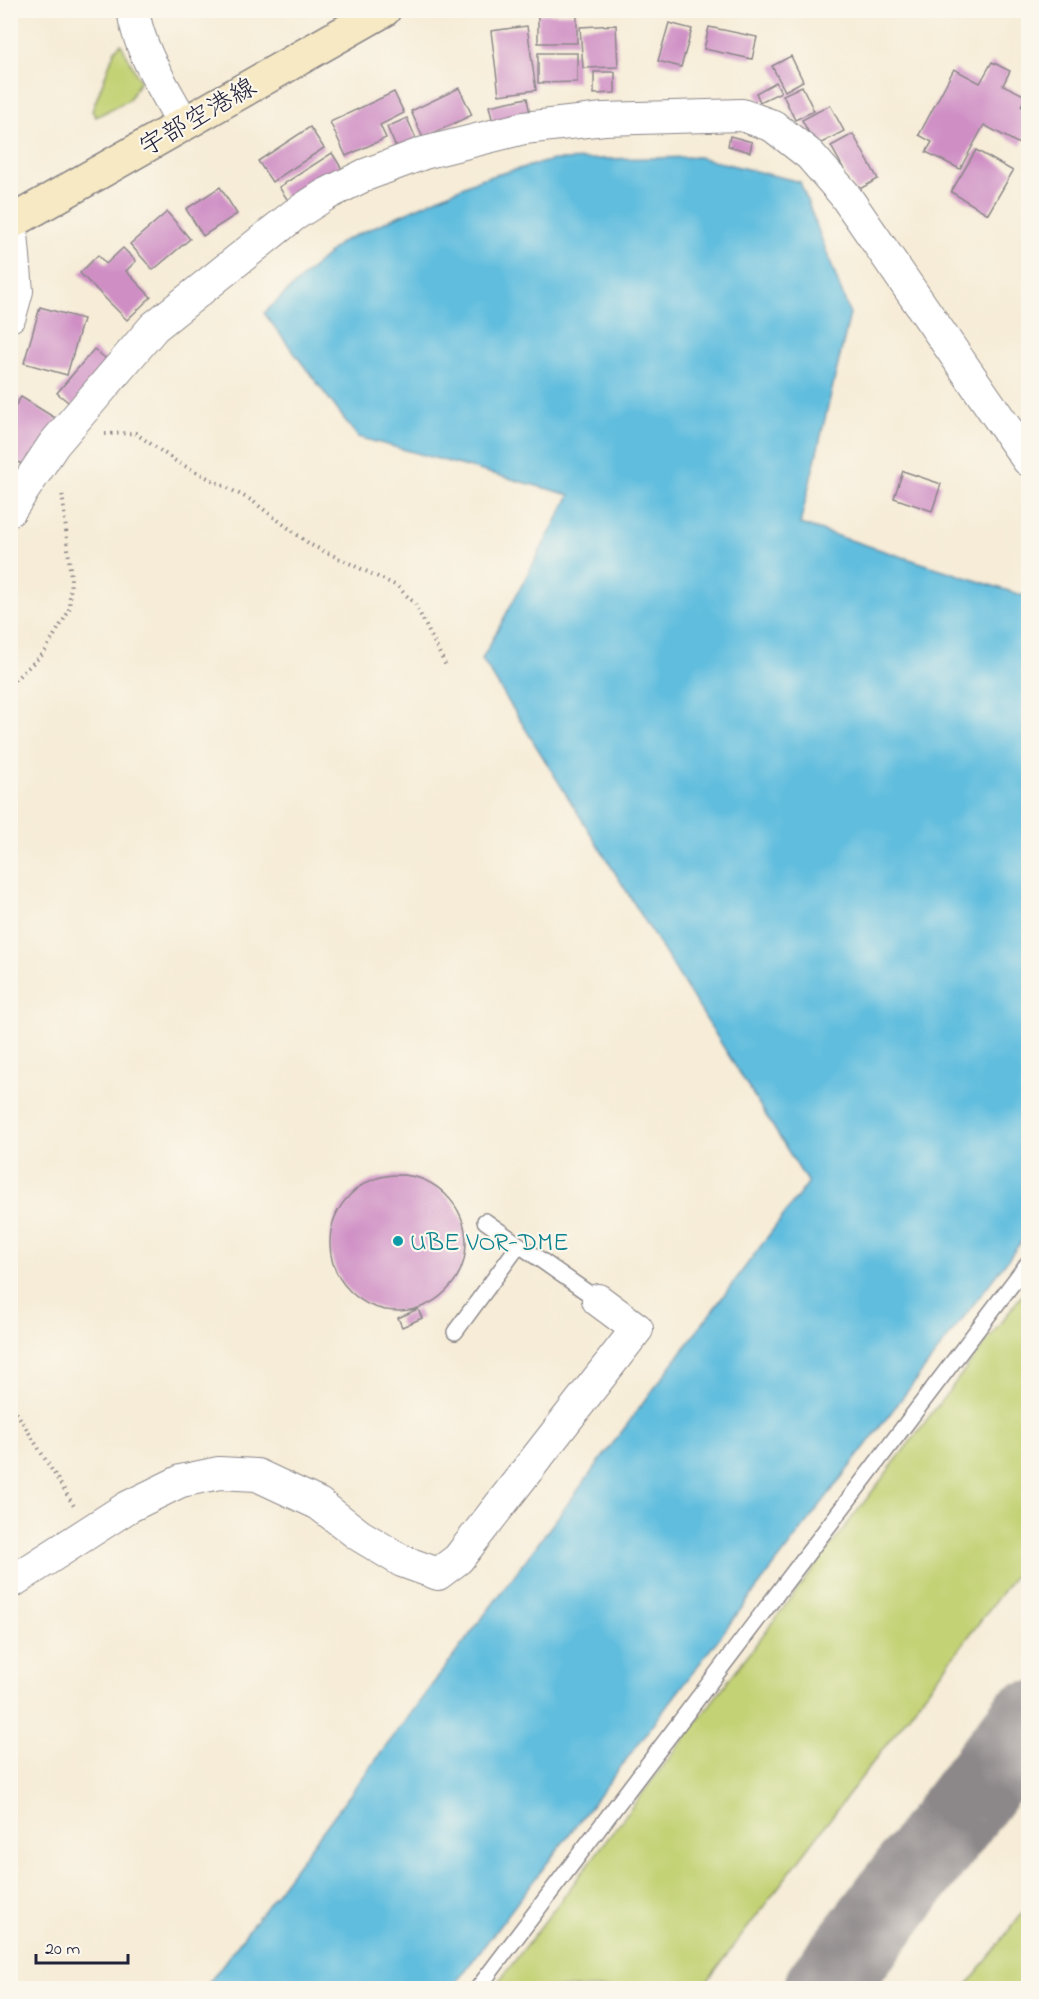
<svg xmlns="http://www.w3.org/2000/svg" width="1039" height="1999" font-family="'Indie Flower','Klee One',sans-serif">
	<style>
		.green { fill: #c3d274; stroke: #727a58; stroke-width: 1.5 }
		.water { fill: #60bdde; stroke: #41708c; stroke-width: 1.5 }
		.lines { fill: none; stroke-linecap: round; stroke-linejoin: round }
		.taxiway { stroke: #8c8789; stroke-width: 82 }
		.building { fill: #cf8fc5 }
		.service-casing { stroke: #8c8789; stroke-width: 18 }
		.minor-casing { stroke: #8c8789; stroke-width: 34 }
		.secondary-casing { stroke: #8c8789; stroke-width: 36 }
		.path { stroke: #8c8789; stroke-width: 4; stroke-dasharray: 1.5 4.5; stroke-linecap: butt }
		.service { stroke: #fff; stroke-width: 15 }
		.minor { stroke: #fff; stroke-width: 32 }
		.secondary { stroke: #f6e9c3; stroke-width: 33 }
		.culture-dot { fill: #0f9aa8; stroke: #fbf7ec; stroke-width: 2 }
		.labels { text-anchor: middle; stroke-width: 4.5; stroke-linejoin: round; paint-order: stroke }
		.street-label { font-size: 26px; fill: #22223b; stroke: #fbf7ec }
		.culture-label { font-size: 26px; fill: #0d838f; stroke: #fbf7ec; text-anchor: start }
	</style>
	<rect width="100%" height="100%" fill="#fbf7ec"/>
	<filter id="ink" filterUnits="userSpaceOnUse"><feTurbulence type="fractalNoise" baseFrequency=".0167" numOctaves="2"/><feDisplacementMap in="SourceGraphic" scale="12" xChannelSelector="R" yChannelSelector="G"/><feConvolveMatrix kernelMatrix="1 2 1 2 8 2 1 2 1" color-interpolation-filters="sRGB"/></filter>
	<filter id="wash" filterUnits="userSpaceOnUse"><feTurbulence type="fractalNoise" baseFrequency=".008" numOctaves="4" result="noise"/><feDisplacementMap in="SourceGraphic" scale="24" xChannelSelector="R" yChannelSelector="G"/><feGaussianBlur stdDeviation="1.35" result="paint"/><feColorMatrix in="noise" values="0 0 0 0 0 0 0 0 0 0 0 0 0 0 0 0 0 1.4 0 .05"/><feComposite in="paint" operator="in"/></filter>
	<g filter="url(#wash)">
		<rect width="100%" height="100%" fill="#f6ecd7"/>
		<!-- green -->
		<g class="green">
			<path d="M121,44L140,81L129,100L96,117L92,111L115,50Z"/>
			<path d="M1028,1287V1558L702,1988H494Z"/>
			<path d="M1028,1905V1988H965Z"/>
		</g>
		<!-- water -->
		<path class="water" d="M698,157L800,182L850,314L800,524L1028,597V1233L452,1988H205L808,1183L482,659L570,495L358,437L264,313L341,242L480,179L553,160Z"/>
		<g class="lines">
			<!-- taxiway -->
			<path class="taxiway" d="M825,1988L1028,1722"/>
		</g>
		<g id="blocks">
			<!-- building -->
			<g class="building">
				<rect x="538" y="14" width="39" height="29"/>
				<path d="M669,23L692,29L681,67L658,61Z"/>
				<path d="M616,25L618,67L583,68L580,27Z"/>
				<path d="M527,26L536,90L499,95L491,31Z"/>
				<path d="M709,27L757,37L752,59L704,49Z"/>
				<path d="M538,53H577V82L538,83Z"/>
				<path d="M791,56L803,81L785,91L772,66Z"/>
				<path d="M992,62L1010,71L1003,85L1026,96L1021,106L1028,110V132L1021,145L984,125L960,169L926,152L932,142L919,135L954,69L980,83Z"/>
				<path d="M594,72H615V93L594,94Z"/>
				<path d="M776,82L781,92L760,102L756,93Z"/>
				<path d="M802,86L814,111L795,120L783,95Z"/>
				<path d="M459,88L472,115L423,138L411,111Z"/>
				<path d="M394,92L404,113L380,125L386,138L346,156L330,122Z"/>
				<path d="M527,98L531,120L494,127L489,106Z"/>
				<path d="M830,105L844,131L816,146L802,120Z"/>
				<path d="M407,118L418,143L398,152L387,127Z"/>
				<path d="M310,127L324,148L272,182L258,161Z"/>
				<path d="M853,134L878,179L856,191L831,146Z"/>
				<path d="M730,136L752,142L750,152L728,146Z"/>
				<path d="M976,150L1013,171L988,214L951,192Z"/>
				<path d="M332,153L345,174L293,208L279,187Z"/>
				<path d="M220,187L237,214L203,236L186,209Z"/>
				<path d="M167,212L190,239L153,270L130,244Z"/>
				<path d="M123,248L136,261L126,271L151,297L127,320L80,273L98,255L106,264Z"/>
				<path d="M40,307L83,319L67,375L24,363Z"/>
				<path d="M94,349L110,362L73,406L57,393Z"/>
				<path d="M21,397L60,421L29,469L10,457V414Z"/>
				<path d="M903,471L941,484L932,511L894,498Z"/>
				<circle cx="398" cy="1243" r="68"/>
				<path d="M418,1309L422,1318L402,1327L398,1318Z"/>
			</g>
		</g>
	</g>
	<g filter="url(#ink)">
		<use href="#blocks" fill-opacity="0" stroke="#8c8789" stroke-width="1.5"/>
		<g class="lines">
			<!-- service casing -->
			<g class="service-casing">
				<g id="service">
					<path d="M485,1221L598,1300"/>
					<path d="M455,1332L519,1245"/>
					<path d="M478,1988L1028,1263"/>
				</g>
			</g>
			<!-- minor casing -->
			<g class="minor-casing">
				<g id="minor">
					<path d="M133,10C139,51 164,87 183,123"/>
					<path d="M10,316L17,291L11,222"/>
					<path d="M10,510L54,444L154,327L294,215L325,195L365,175L424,153L524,128L604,119L742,115L773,126L810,155L844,194L1028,460"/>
					<path d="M10,1583L128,1507L181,1481L219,1473L257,1475L319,1504L359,1535L402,1561L438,1574L458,1559L637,1329L598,1300"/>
				</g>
			</g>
			<!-- secondary casing -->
			<g class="secondary-casing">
				<path id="secondary" d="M10,223L384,10"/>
			</g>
			<!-- path -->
			<g class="path">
				<path d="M105,434L135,433L177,462L251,500L311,545L397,586L415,604L447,668"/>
				<path d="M10,684L43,654L69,611L71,578L62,491"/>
				<path d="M10,1402L74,1506"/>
			</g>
			<!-- service -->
			<use href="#service" class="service"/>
			<!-- minor -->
			<use href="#minor" class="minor"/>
			<!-- secondary -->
			<use href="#secondary" class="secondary"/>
		</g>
	</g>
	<!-- markers -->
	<circle class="culture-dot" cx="398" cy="1241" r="6"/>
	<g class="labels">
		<!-- street labels -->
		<g class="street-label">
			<text transform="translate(197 116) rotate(-30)" y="9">宇部空港線</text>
		</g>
		<!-- culture labels -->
		<g class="culture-label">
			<text x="410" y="1250">UBE VOR-DME</text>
		</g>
	</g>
	<!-- margin -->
	<rect width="1039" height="1999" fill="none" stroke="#fbf7ec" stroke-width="36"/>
	<!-- scale -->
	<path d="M36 1954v9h92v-9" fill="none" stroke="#22223b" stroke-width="3"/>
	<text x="45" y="1954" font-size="18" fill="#22223b" stroke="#fbf7ec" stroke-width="4.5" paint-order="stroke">20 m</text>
</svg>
